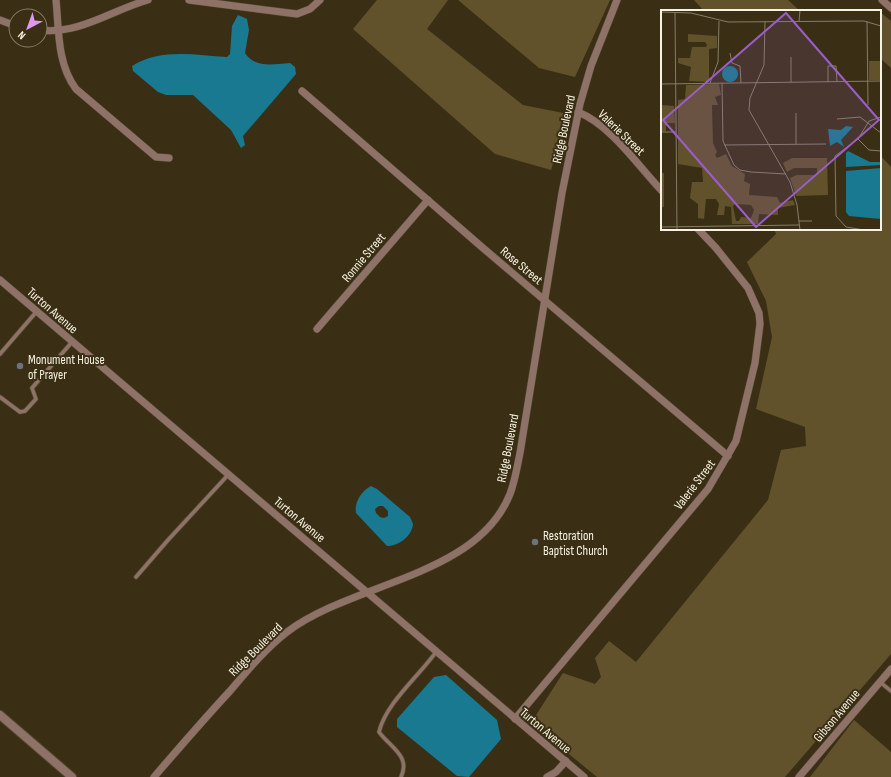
<svg xmlns="http://www.w3.org/2000/svg" width="891" height="777" font-family="'Sofia Sans Condensed',sans-serif">
	<style>
		.green { fill: #62522c }
		.water { fill: #187991; fill-rule: evenodd }
		.lines { fill: none; stroke-linecap: round; stroke-linejoin: round }
		.service-casing { stroke: #554a32; stroke-width: 5 }
		.minor-casing { stroke: #554a32; stroke-width: 8 }
		.tertiary-casing { stroke: #554a32; stroke-width: 10 }
		.service { stroke: #8f7267; stroke-width: 3.5 }
		.minor { stroke: #8f7267; stroke-width: 7 }
		.tertiary { stroke: #8f7267; stroke-width: 8 }
		.worship-dot { fill: #6b7280; stroke: #3a2f15; stroke-width: 1.5 }
		.labels { text-anchor: middle; stroke-width: 4; stroke-linejoin: round; paint-order: stroke }
		.street-label { font-size: 13px; fill: #f8f2e2; stroke: #3a2f15 }
		.poi-label { font-size: 13px; fill: #f8f2e2; stroke: #3a2f15; text-anchor: start }
		.inset-road { fill: none; stroke: #867d67; stroke-width: 1 }
		.view { fill: #9a5ec8; fill-opacity: 0.15; stroke: #9a5ec8; stroke-width: 2 }
		.inset-edge { fill: none; stroke: #f8f2e2; stroke-width: 2 }
	</style>
	<rect width="100%" height="100%" fill="#3a2f15"/>
	<!-- green -->
	<g class="green">
		<path d="M377,0H448L427,29L523,105L568,114L551,170L495,154L353,29Z"/>
		<path d="M458,0H610L575,77L539,68Z"/>
		<path d="M694,0H788L800,11H704Z"/>
		<path d="M880,12L891,21V68L880,58Z"/>
		<path d="M880,155L891,167V654L785,777H597L531,723L563,673L595,684L601,677L595,658L609,641L636,662L768,500L781,450L806,446L805,427L756,409L772,337L766,301L747,262L776,234L774,229H880Z"/>
		<path d="M854,720L891,752V777H810Z"/>
	</g>
	<!-- water -->
	<g class="water">
		<path d="M238,15L247,19L249,30L245,53C256,69 273,64 290,63L295,67L296,74L243,136L245,145L241,148L231,130L193,95H166L158,92L133,71L132,66C160,48 195,55 227,57L230,54L232,26Z"/>
		<path d="M371,486L377,489L410,517L413,524C412,536 399,546 387,546L356,513C354,503 361,491 371,486ZM379,506H383L388,511V516L384,518L380,517L376,513L375,509Z"/>
		<path d="M446,675L497,720L501,739L469,777L457,776L397,727V719L434,677Z"/>
	</g>
	<g class="lines">
		<!-- service casing -->
		<g class="service-casing">
			<g id="service">
				<path d="M0,354L37,311"/>
				<path d="M0,397L20,412L25,411L36,399L32,388L72,342"/>
				<path d="M136,577L168,540L228,475"/>
				<path d="M880,682L891,691"/>
				<path d="M401,777C411,756 390,747 379,732C386,703 419,676 436,652"/>
			</g>
		</g>
		<!-- minor casing -->
		<g class="minor-casing">
			<g id="minor">
				<path d="M56,0C59,30 57,64 76,89L156,157L169,158"/>
				<path d="M189,0L297,14L310,9L320,0"/>
				<path d="M882,0L891,8"/>
				<path d="M0,20L16,26"/>
				<path d="M40,30C79,35 112,10 148,0"/>
				<path d="M302,91L483,248L728,456"/>
				<path d="M578,112C611,125 638,166 662,191"/>
				<path d="M0,280L584,777"/>
				<path d="M317,329L428,200"/>
				<path d="M515,719L708,489L736,441L755,363L760,324L759,313L748,288L716,248L698,229"/>
				<path d="M154,777C179,748 204,719 230,691C248,670 265,649 287,632C353,582 477,577 510,494C515,481 517,467 520,453L562,193L580,104L591,66L617,0"/>
				<path d="M547,777L556,772L566,761"/>
				<path d="M799,777L891,669"/>
			</g>
		</g>
		<!-- tertiary casing -->
		<g class="tertiary-casing">
			<path id="tertiary" d="M0,715L72,777"/>
		</g>
		<!-- service -->
		<use href="#service" class="service"/>
		<!-- minor -->
		<use href="#minor" class="minor"/>
		<!-- tertiary -->
		<use href="#tertiary" class="tertiary"/>
	</g>
	<!-- markers -->
	<g class="worship-dot">
		<circle cx="20" cy="366" r="4"/>
		<circle cx="535" cy="542" r="4"/>
	</g>
	<g class="labels">
		<!-- street labels -->
		<g class="street-label">
			<text transform="translate(563 129) rotate(-78)" y="5">Ridge Boulevard</text>
			<text transform="translate(622 132) rotate(44)" y="5">Valerie Street</text>
			<text transform="translate(363 257) rotate(-50)" y="5">Ronnie Street</text>
			<text transform="translate(522 265) rotate(40)" y="5">Rose Street</text>
			<text transform="translate(53 310) rotate(41)" y="5">Turton Avenue</text>
			<text transform="translate(507 448) rotate(-79)" y="5">Ridge Boulevard</text>
			<text transform="translate(694 484) rotate(-53)" y="5">Valerie Street</text>
			<text transform="translate(300 519) rotate(40)" y="5">Turton Avenue</text>
			<text transform="translate(255 649) rotate(-45)" y="5">Ridge Boulevard</text>
			<text transform="translate(836 715) rotate(-50)" y="5">Gibson Avenue</text>
			<text transform="translate(546 730) rotate(40)" y="5">Turton Avenue</text>
		</g>
		<!-- poi labels -->
		<g class="poi-label">
			<text x="28" y="364">Monument House<tspan x="28" dy="15">of Prayer</tspan></text>
			<text x="543" y="540">Restoration<tspan x="543" dy="15">Baptist Church</tspan></text>
		</g>
	</g>
	<!-- overview -->
	<g transform="translate(661 10)">
		<rect width="220" height="220" fill="#3a2f15"/>
		<path d="M27,24L56,26V38L48,39V72L28,71L30,57L17,53V48H29L31,37H45L46,35L44,32H27ZM208,51H220V70H208ZM58,74L60,85L54,87L57,95H51L52,133L56,142L54,145L56,148L65,144L71,156L84,164L83,171L89,174L88,185L116,187L119,193L132,190L134,195L117,198V205L98,204L97,214H71L70,197L64,196L63,205H56L58,194L55,189H45L43,209L37,208V194L29,188L31,172H42L41,158L17,154V90L24,89L25,75ZM74,194L90,195L93,200L90,208L80,207L78,211H75L72,196ZM0,95L13,96L14,113H5V121H0ZM131,148H166L167,185L135,186L129,168L136,165H156V158H133L126,162L122,153ZM0,163H3V197H0Z" fill="#62522c" fill-rule="evenodd"/>
		<path d="M61 64a8 8 0 1 1 16 0a8 8 0 1 1-16 0ZM185,116L192,117L180,130L183,137L176,132L169,136L167,119L180,120ZM187,141L209,152H220V155L185,157V143ZM220,158V209L188,206L185,202V161Z" fill="#187991"/>
		<path class="inset-road" d="M0,2L30,3L67,12L203,11L220,16M14,3L16,220M206,11L207,95M104,12L103,55L89,88L88,100L129,172L136,195L139,220M138,12L139,0M69,43L71,53L79,56L80,73M130,72V47M167,72V56H175L176,72M49,73L57,52L58,11M61,73L62,131L73,155L79,160L90,162L125,164M0,74L220,71M135,103V134M176,109L199,107L220,123M0,122H15M197,129L208,140L220,141M63,135L165,134M138,211H151M0,217L138,215M203,220L185,217L175,206L174,146L197,129L208,111L220,107"/>
		<path class="view" d="M125,3L218,110L95,217L2,110Z"/>
		<rect width="220" height="220" class="inset-edge"/>
	</g>
	<!-- north arrow -->
	<g transform="translate(28 28) rotate(221)"><circle r="19" fill="#3a2f15" stroke="#867d67"/>
	<path d="M0-3L7 15L0 10L-7 15Z" fill="#de98f2"/>
	<text y="-6" font-size="11" font-weight="bold" text-anchor="middle" fill="#f8f2e2">N</text>
	</g>
</svg>
